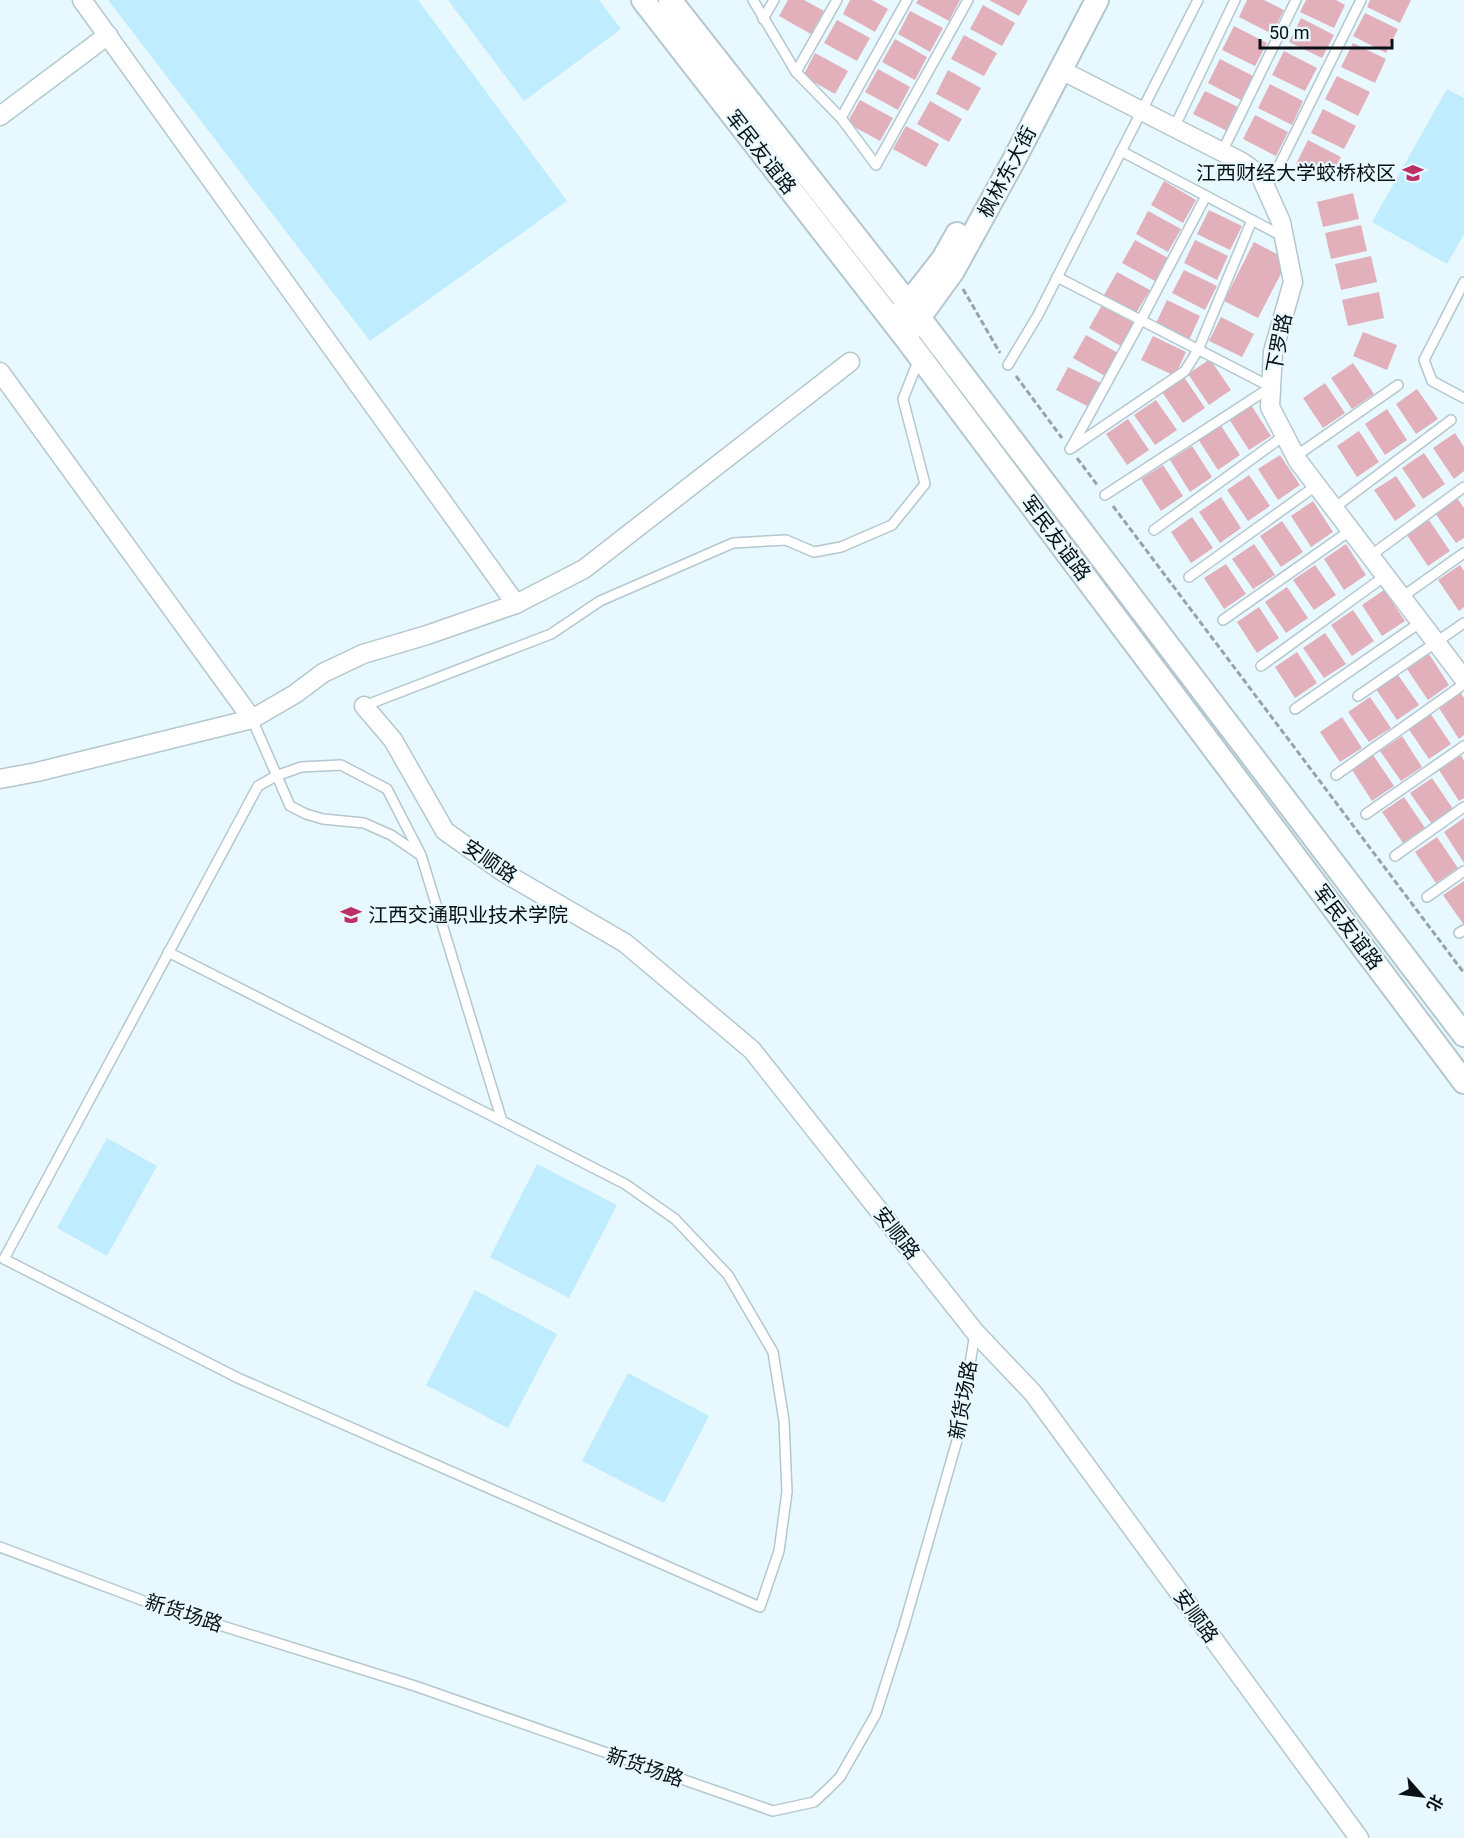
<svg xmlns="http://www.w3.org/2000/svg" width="1464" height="1838" font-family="Roboto,'Noto Sans SC',sans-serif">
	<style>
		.green { fill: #bfecff }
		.building { fill: #e1b0bb }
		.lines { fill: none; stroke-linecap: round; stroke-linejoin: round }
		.service-casing { stroke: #b4c7cf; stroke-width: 12 }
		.minor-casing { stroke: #b4c7cf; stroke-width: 21 }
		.tertiary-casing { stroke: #b4c7cf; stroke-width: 26 }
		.path { stroke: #96a3a9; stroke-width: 3; stroke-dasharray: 6 3; stroke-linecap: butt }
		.service { stroke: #fff; stroke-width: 9 }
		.minor { stroke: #fff; stroke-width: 18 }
		.tertiary { stroke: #fff; stroke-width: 22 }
		.labels { text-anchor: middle; stroke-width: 4.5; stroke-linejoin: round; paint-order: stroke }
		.street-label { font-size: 20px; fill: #0a1114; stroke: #e8f8ff }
		.poi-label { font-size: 20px; fill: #0a1114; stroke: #e8f8ff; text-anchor: end }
	</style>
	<rect width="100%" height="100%" fill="#e8f8ff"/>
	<!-- green -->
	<g class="green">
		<path d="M108,0H418L567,201L370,341Z"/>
		<path d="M448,0H599L621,29L524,101Z"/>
		<path d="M1447,89L1464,98V234L1447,264L1372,222Z"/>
		<path d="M107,1138L157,1166L107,1256L57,1228Z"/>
		<path d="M537,1164L617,1205L569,1298L490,1257Z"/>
		<path d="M475,1290L557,1334L508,1428L426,1385Z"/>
		<path d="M628,1373L709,1416L664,1503L582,1461Z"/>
	</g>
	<!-- building -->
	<g class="building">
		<path d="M788,0H804L824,11L811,34L779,16Z"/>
		<path d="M850,0H872L888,9L875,32L843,14Z"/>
		<path d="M918,0H960L949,21L916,3Z"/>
		<path d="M989,0H1028L1019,16Z"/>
		<path d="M1247,0H1264L1284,10L1272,34L1239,17Z"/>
		<path d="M1306,0H1336L1345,5L1334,28L1300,12Z"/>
		<path d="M1370,0H1411L1400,23L1367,7Z"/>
		<path d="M983,5L1015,23L1002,46L970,29Z"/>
		<path d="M910,11L943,28L930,52L898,34Z"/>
		<path d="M1365,13L1398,29L1386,53L1353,36Z"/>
		<path d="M1301,18L1334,35L1322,58L1289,42Z"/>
		<path d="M837,20L870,38L857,61L824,43Z"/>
		<path d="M1234,26L1267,43L1255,66L1222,50Z"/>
		<path d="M964,35L997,53L984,76L951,59Z"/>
		<path d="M895,39L927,57L915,80L882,62Z"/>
		<path d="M1353,43L1386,59L1375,83L1341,67Z"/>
		<path d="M1284,51L1317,68L1305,91L1272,75Z"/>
		<path d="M815,53L848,71L835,94L803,76Z"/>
		<path d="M1220,59L1253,76L1241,100L1208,83Z"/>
		<path d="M878,69L910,87L898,110L865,92Z"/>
		<path d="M948,70L981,88L968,111L936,94Z"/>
		<path d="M1337,76L1370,92L1358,116L1325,99Z"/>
		<path d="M1270,84L1303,101L1292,125L1258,108Z"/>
		<path d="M1205,91L1238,107L1227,131L1193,114Z"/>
		<path d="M860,100L893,118L880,141L847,123Z"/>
		<path d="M930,101L962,119L949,142L917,124Z"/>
		<path d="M1323,109L1356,126L1344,149L1311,133Z"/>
		<path d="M1255,115L1288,132L1276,156L1243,139Z"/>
		<path d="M906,126L939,144L926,167L893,149Z"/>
		<path d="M1308,140L1341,157L1329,180L1296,164Z"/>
		<path d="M1164,181L1196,200L1183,223L1151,205Z"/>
		<path d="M1353,193L1359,219L1323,227L1317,202Z"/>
		<path d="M1209,210L1242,226L1230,250L1197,234Z"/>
		<path d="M1148,211L1181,229L1168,252L1136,234Z"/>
		<path d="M1361,225L1367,251L1331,259L1325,233Z"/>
		<path d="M1135,240L1168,258L1155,281L1122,263Z"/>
		<path d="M1195,240L1228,256L1217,280L1184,263Z"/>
		<path d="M1254,242L1288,260L1258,318L1224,301Z"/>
		<path d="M1371,256L1377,282L1341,290L1335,264Z"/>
		<path d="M1184,270L1217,286L1205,310L1172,293Z"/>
		<path d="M1117,272L1150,290L1136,313L1104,295Z"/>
		<path d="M1379,292L1384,318L1348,326L1342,300Z"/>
		<path d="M1167,300L1200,316L1189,340L1156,323Z"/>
		<path d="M1102,305L1134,323L1121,346L1089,328Z"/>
		<path d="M1221,317L1254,334L1242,357L1209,341Z"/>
		<path d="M1363,332L1397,345L1387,370L1353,356Z"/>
		<path d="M1086,335L1118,353L1105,376L1073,358Z"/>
		<path d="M1153,336L1186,352L1175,376L1141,360Z"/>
		<path d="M1210,359L1231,390L1209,405L1188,374Z"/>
		<path d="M1353,363L1374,394L1352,409L1331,378Z"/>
		<path d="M1068,367L1101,383L1089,407L1056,390Z"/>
		<path d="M1184,377L1205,408L1183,423L1162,392Z"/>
		<path d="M1325,383L1345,413L1323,428L1303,398Z"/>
		<path d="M1417,389L1438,419L1416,434L1396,404Z"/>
		<path d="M1156,400L1177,430L1155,445L1134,415Z"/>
		<path d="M1251,405L1271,436L1249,450L1229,419Z"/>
		<path d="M1387,409L1407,440L1385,455L1365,424Z"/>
		<path d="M1128,419L1149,450L1127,465L1106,434Z"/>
		<path d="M1220,424L1240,455L1218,470L1198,439Z"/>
		<path d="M1359,431L1379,462L1357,477L1337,446Z"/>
		<path d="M1455,433L1464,447V471L1454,479L1433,448Z"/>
		<path d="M1192,446L1212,477L1190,492L1170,460Z"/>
		<path d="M1424,453L1445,484L1423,499L1402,468Z"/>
		<path d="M1280,455L1300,485L1278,500L1258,469Z"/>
		<path d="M1163,465L1183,496L1161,511L1141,479Z"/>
		<path d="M1249,475L1270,506L1248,521L1227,490Z"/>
		<path d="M1396,476L1416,506L1395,521L1374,490Z"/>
		<path d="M1221,497L1241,528L1220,543L1199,512Z"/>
		<path d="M1457,498L1464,508V538L1456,543L1435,513Z"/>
		<path d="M1313,501L1333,532L1311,547L1291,516Z"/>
		<path d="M1192,517L1213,548L1191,563L1171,532Z"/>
		<path d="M1429,520L1450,551L1428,566L1407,535Z"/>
		<path d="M1282,521L1303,552L1281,567L1260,536Z"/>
		<path d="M1254,544L1275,575L1253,589L1232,559Z"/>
		<path d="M1346,544L1366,575L1344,590L1324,559Z"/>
		<path d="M1226,564L1246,594L1224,609L1204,578Z"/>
		<path d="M1315,565L1336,595L1314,610L1293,580Z"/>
		<path d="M1460,565L1464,571V607L1459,611L1438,580Z"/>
		<path d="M1287,587L1308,618L1286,633L1265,602Z"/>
		<path d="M1384,590L1405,621L1382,636L1362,605Z"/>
		<path d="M1259,607L1279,638L1257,653L1237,622Z"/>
		<path d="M1353,610L1374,641L1352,656L1331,625Z"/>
		<path d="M1325,633L1346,664L1324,678L1303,648Z"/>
		<path d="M1297,652L1317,683L1295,698L1275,667Z"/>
		<path d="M1429,654L1449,685L1428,700L1407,669Z"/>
		<path d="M1398,675L1419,705L1397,720L1376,689Z"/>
		<path d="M1461,693L1464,698V735L1459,739L1439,708Z"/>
		<path d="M1370,697L1391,728L1369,742L1348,712Z"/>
		<path d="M1430,713L1451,744L1429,759L1408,728Z"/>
		<path d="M1342,717L1362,748L1340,762L1320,732Z"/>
		<path d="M1402,736L1422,767L1401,781L1380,751Z"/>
		<path d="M1373,755L1394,786L1372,801L1352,770Z"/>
		<path d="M1461,755L1464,761V798L1459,801L1439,770Z"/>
		<path d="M1432,778L1453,809L1431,823L1410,793Z"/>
		<path d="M1404,797L1425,828L1403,843L1382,812Z"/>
		<path d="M1464,818V863L1444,832Z"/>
		<path d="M1437,837L1458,868L1436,883L1415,852Z"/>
		<path d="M1464,881V925L1443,895Z"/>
	</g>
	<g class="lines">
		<!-- service casing -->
		<g class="service-casing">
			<g id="service">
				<path d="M753,0L796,72L841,118L876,165L968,0"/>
				<path d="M763,19L774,0"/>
				<path d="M796,72L837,0"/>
				<path d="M841,118L907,0"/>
				<path d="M1174,128L1235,0"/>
				<path d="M1121,151L1284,237"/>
				<path d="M1222,152L1296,0"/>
				<path d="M1261,175L1273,178L1361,0"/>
				<path d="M1057,277L1271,387L1105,495"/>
				<path d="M1464,282L1424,360L1432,381L1464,398"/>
				<path d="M1008,365L1038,315L1198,0"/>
				<path d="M1071,448L1141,320L1206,196"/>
				<path d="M1070,449L1185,371L1198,350L1252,220"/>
				<path d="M1296,456L1398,385"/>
				<path d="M1334,508L1451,420"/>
				<path d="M1154,530L1285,435"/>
				<path d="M1370,556L1464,487"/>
				<path d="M1189,577L1317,485"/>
				<path d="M1402,597L1464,553"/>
				<path d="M1223,620L1351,530"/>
				<path d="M1261,666L1385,576"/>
				<path d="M1358,696L1464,623"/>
				<path d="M364,706L551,634L600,601L733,543L786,540L814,552L841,547L892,525L925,484L903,399L919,359"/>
				<path d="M1295,709L1421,622"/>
				<path d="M252,719L290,806L306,814L323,819L364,823L391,835L419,854"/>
				<path d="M341,765L387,789L421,855L502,1121L625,1184L675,1219L728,1275L773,1352L784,1421L787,1492L779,1551L760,1607L238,1378L4,1259L258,786L276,776L301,767Z"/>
				<path d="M1336,775L1464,684"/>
				<path d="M1366,814L1464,746"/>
				<path d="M1395,856L1464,807"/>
				<path d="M1427,897L1464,871"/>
				<path d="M1459,933L1464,930"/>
				<path d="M168,952L502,1121"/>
				<path d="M0,1547L152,1604L415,1686L773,1811L814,1802L827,1790L840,1777L876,1714L904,1626L960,1430L975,1332"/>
			</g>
		</g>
		<!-- minor casing -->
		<g class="minor-casing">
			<g id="minor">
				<path d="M82,0L516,604"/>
				<path d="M1061,70L1242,162L1260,175L1281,222L1293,282L1273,352L1270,407L1298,461L1464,679"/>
				<path d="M0,116L108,35"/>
				<path d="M0,372L252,719"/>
				<path d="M364,706L393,740L445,831L503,872L625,943L752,1050L975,1332L1033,1393L1359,1838"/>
				<path d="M0,779L37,772L252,719L295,694L323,673L363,654L427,635L516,604L584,569L850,362"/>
			</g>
		</g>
		<!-- tertiary casing -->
		<g class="tertiary-casing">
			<g id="tertiary">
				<path d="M643,0L905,337L1464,1082"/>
				<path d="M670,0L921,320L1464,1035"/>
				<path d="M900,314L943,259L957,234"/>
				<path d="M911,329L953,271L1015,158L1097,0"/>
			</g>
		</g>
		<!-- path -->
		<g class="path">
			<path d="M963,289L1000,353"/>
			<path d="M1016,376L1062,438"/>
			<path d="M1077,458L1098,486"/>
			<path d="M1113,506L1464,973"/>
		</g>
		<!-- service -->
		<use href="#service" class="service"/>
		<!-- minor -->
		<use href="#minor" class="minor"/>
		<!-- tertiary -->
		<use href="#tertiary" class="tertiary"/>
	</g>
	<!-- icons -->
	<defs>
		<g id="university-bare" transform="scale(1.62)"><path d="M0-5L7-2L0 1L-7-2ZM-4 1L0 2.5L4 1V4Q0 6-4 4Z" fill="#bc2f64" stroke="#e8f8ff" stroke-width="2.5" paint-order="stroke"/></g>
	</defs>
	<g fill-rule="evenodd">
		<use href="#university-bare" x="1413" y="173"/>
		<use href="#university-bare" x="351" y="915"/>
	</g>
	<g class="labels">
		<!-- street labels -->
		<g class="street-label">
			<text transform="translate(761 152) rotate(52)" y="7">军民友谊路</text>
			<text transform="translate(1007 172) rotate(-62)" y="7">枫林东大街</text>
			<text transform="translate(1279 343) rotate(-79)" y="7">下罗路</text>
			<text transform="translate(1056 538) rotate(53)" y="7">军民友谊路</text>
			<text transform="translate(490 861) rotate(34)" y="7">安顺路</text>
			<text transform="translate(1348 927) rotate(53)" y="7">军民友谊路</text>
			<text transform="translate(897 1233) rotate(52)" y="7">安顺路</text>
			<text transform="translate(963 1400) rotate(-80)" y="7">新货场路</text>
			<text transform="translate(184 1613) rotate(18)" y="7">新货场路</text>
			<text transform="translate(1196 1616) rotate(54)" y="7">安顺路</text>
			<text transform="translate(645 1767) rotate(19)" y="7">新货场路</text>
		</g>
		<!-- poi labels -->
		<g class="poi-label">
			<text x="1396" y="180">江西财经大学蛟桥校区</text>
			<text x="368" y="922" text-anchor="start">江西交通职业技术学院</text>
		</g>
	</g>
	<!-- north arrow -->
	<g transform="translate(1422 1796) rotate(118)" stroke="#e8f8ff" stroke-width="4.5" paint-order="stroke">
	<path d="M0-4.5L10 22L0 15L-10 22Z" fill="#0a1114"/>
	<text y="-9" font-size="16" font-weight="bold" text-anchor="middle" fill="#0a1114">北</text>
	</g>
	<!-- scale -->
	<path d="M1260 39v9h132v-9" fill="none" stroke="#0a1114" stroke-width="3"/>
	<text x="1269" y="39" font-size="18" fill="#0a1114" stroke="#e8f8ff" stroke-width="4.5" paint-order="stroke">50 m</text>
</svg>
